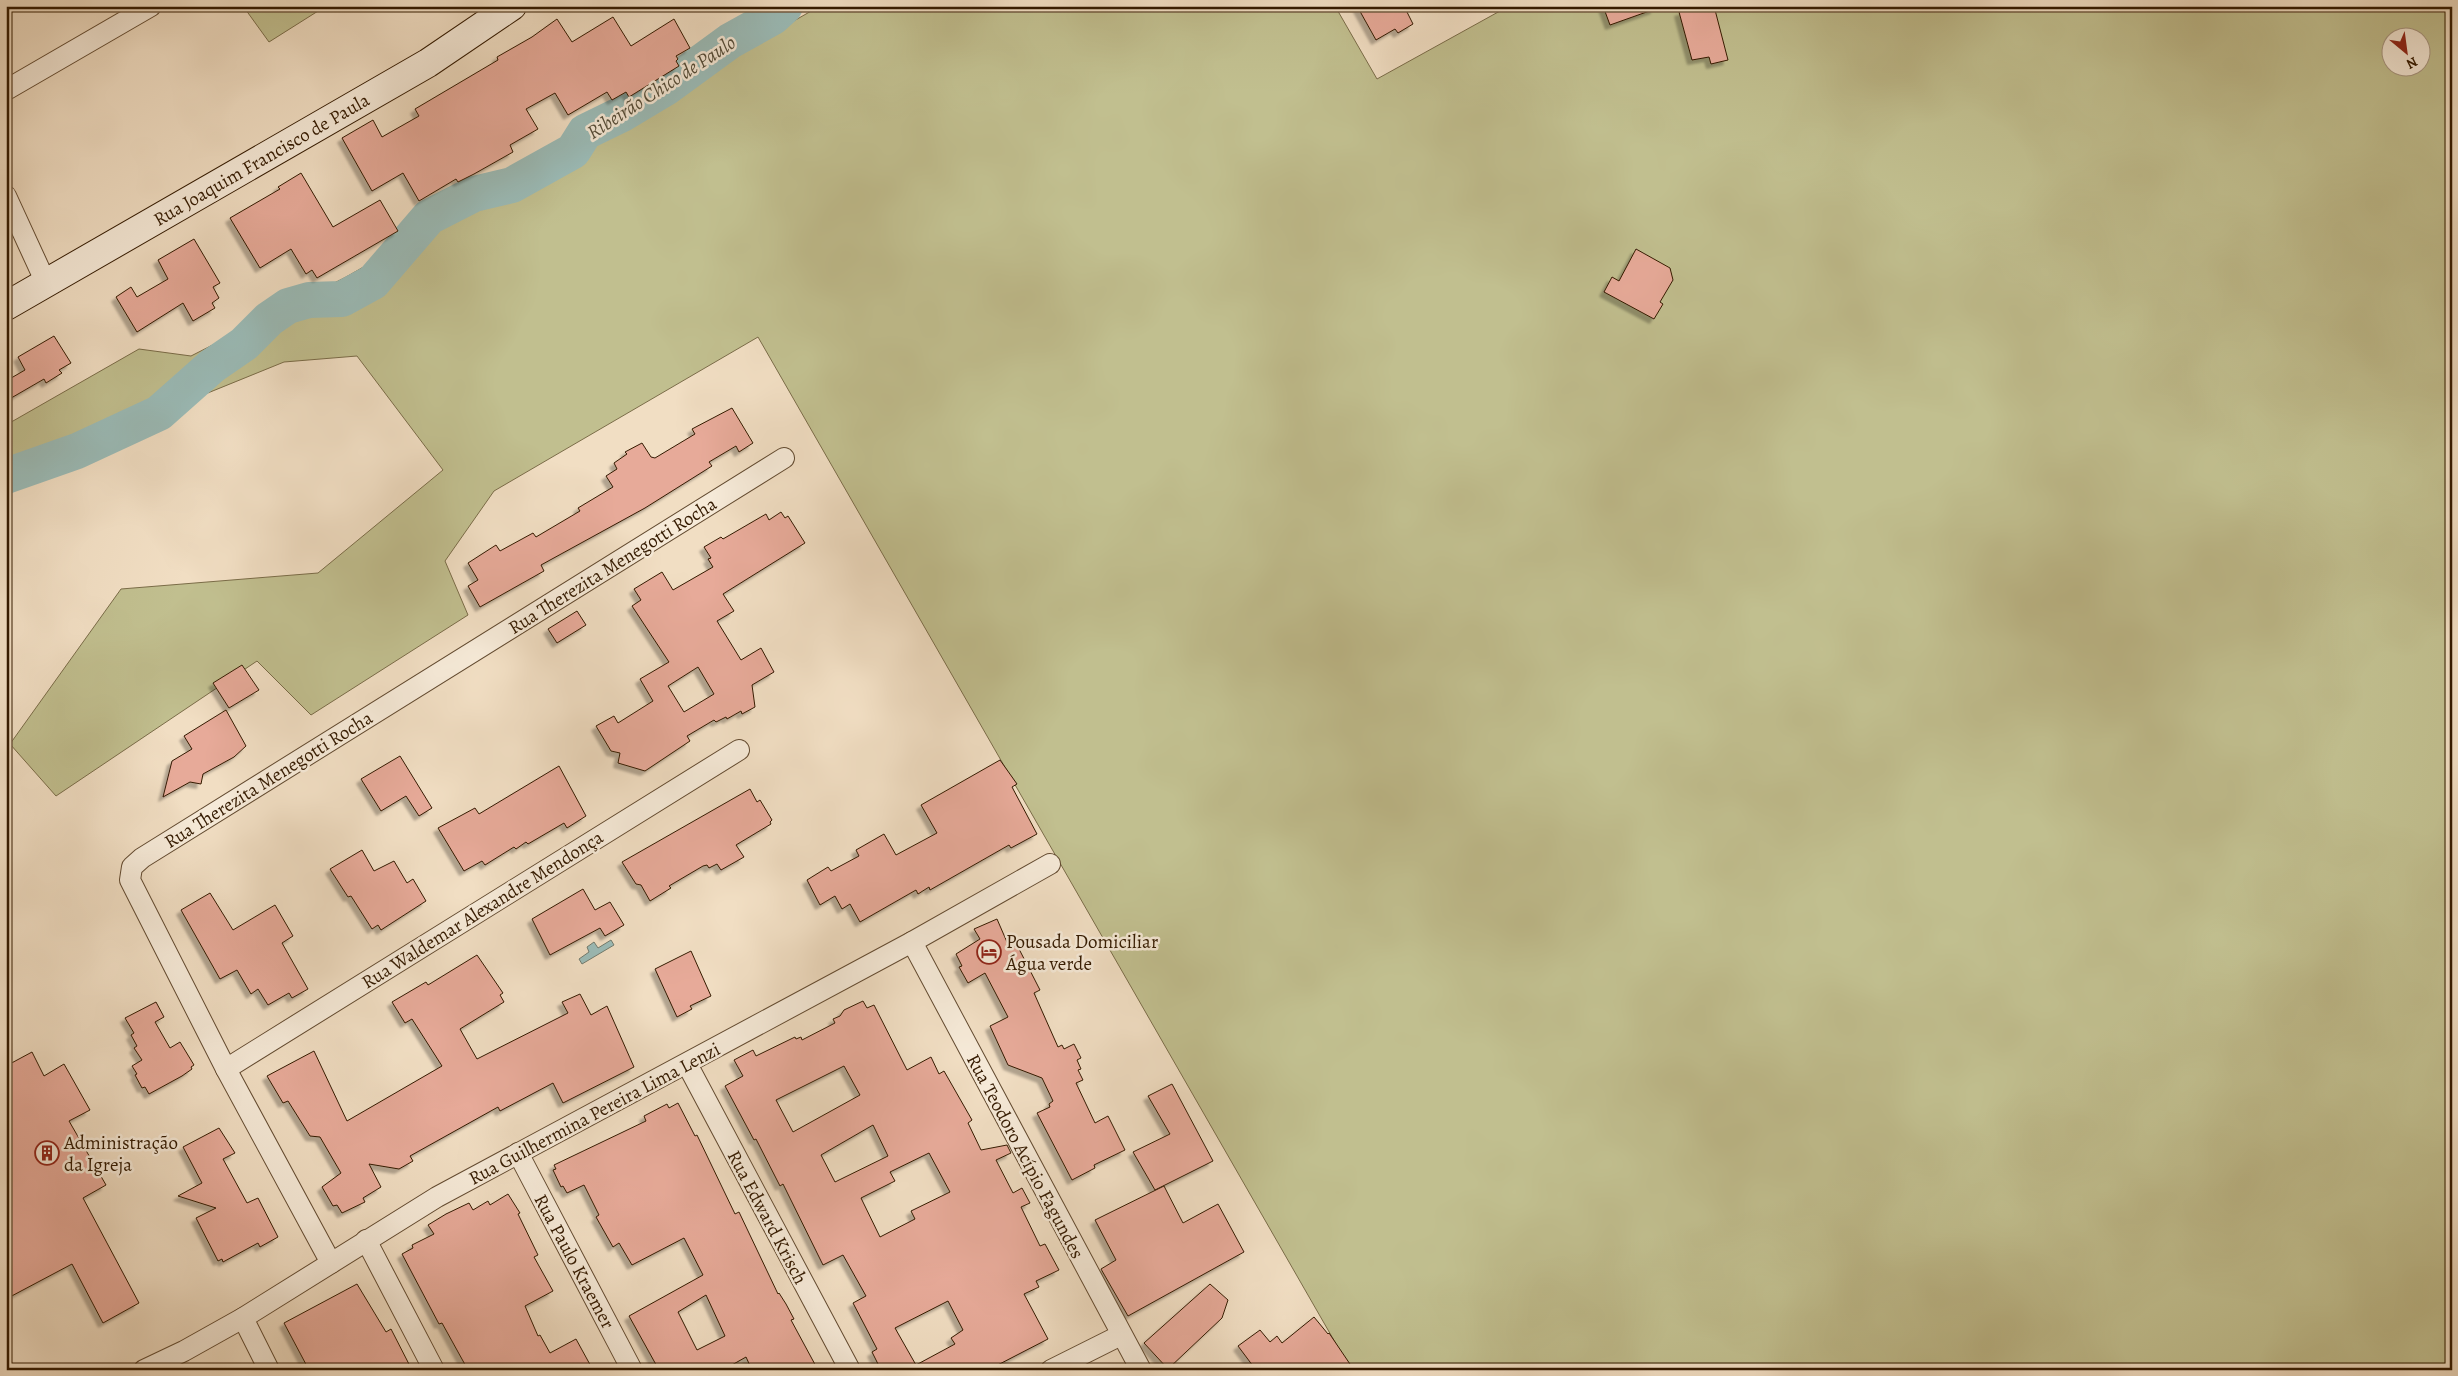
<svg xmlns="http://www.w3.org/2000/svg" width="2458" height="1376" font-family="Alegreya,serif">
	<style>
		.green { fill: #c1bf8f; stroke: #7a6c48; fill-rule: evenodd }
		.water { fill: #9bbcb8; stroke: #727b6e }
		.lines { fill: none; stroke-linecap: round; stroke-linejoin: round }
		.river { stroke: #9bbcb8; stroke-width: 36 }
		.building { fill: #e7aa99; stroke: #341a00; fill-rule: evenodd; filter: url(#shadow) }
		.minor-casing { stroke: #634b31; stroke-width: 22 }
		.secondary-casing { stroke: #341a00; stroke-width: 30 }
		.minor { stroke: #f6ead8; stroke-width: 20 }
		.secondary { stroke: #f6ead8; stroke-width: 28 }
		.labels { text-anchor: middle; stroke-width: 5; stroke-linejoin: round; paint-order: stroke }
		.street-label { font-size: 19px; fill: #341a00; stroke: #f6ead8 }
		.poi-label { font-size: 19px; fill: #341a00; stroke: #f6ead8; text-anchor: start }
		.water-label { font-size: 20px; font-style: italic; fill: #534b37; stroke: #f6ead8 }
	</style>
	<defs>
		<filter id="shadow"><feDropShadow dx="-4.5" dy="4.5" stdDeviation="1" flood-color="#0004"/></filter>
	</defs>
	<rect width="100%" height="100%" fill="#f1dec3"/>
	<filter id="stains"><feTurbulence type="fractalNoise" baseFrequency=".004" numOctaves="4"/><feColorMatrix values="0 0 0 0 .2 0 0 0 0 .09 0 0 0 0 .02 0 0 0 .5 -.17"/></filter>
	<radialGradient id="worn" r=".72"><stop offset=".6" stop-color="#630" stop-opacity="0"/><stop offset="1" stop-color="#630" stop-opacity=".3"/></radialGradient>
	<!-- green -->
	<g class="green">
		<path d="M243,6H326L269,42Z"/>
		<path d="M820,6H1335L1377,79L1509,6H2452V1370H1351L758,337L494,491L445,561L468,615L311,715L257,661L56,796L10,744L121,589L318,573L443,470L357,356L284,362L6,475V425L139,349L191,356L346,277ZM2390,38H2420V68H2390Z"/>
	</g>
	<!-- water -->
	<path class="water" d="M611,940L614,945L582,964L579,959L589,952L587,947L594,942L598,948Z"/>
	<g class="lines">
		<!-- river -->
		<path class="river" d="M6,476L77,451L159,413L212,366L244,344L269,319L288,306L309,300L342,299L373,282L429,217L474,194L512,185L573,151L585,132L622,114L667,87L730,41L773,17L785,6"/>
	</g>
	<!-- building -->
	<g class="building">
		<path d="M1357,6H1404L1413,24L1398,33L1395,29L1376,40Z"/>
		<path d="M1603,6H1655V9L1610,25Z"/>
		<path d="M1699,6H1714L1728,60L1711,64L1709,57L1692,60L1679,12Z"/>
		<path d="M613,17L631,46L674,19L690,48L676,56L678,59L676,61L679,66L629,97L626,92L612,100L607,92L568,115L555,93L526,109L538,129L510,145L513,152L474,174L458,182L456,179L419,201L403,173L372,191L342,138L373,120L382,137L419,116L415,109L498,60L497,57L532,37L557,19L572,42Z"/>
		<path d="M301,173L333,227L380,200L398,231L317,278L312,270L306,274L291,249L260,268L230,218L280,189L278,187Z"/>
		<path d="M194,239L220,283L213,287L219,298L212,303L215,308L193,321L183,303L137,332L116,297L131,287L137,297L168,279L158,260Z"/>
		<path d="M1636,249L1670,268L1673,280L1660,302L1663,304L1654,319L1604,292L1612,277L1619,281Z"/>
		<path d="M54,336L71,363L59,370L62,373L46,383L44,379L6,401V381L25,370L18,357Z"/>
		<path d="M732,408L753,443L739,452L736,446L709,462L712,466L645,508L541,565L544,571L480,607L468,586L478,580L468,563L496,545L500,551L533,533L536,537L580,511L578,508L613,487L606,476L617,469L614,463L627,454L625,452L642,443L651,457L655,458L695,434L692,429Z"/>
		<path d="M781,512L785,518L788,516L805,543L723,594L734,611L717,621L741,660L761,648L774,672L752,685L755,707L742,714L741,711L727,719L726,717L716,722L714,720L687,736L690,741L645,771L618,763L620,753L611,751L596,726L614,716L618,723L653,701L640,679L669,662L632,606L641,600L634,589L662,572L673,590L713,567L708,559L711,558L704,547L721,537L723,539L766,514L769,520ZM698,667L714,694L684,712L668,686Z"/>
		<path d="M577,611L586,625L557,643L548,629Z"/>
		<path d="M242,665L259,690L229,708L213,683Z"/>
		<path d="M226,710L246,746L234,757L203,774L201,784L190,782L163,797L172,761L192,749L184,736Z"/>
		<path d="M400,756L432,808L419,816L406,796L381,811L361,779Z"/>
		<path d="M1000,760L1017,784L1012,787L1037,834L1011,848L1009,845L930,890L929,887L918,894L916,890L860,922L850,904L842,909L835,896L820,905L807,880L828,867L831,871L859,856L856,850L884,834L896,855L937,833L921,805Z"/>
		<path d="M559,766L586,816L567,828L564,823L528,844L526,842L516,849L514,847L485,865L482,861L464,871L438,828L475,808L479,814Z"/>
		<path d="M750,789L757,802L760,800L772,820L770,822L771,824L736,845L744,857L721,870L717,864L709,868L707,865L703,866L669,886L671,888L650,901L641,885L636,884L622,862Z"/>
		<path d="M362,850L374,871L394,861L407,883L413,879L426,901L381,930L378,925L372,929L351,896L348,897L330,869Z"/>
		<path d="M583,889L595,910L610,902L624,925L605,936L600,928L550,955L532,919Z"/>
		<path d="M210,893L233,930L275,905L293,936L282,943L308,989L292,998L289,993L268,1005L258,989L251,994L237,970L220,979L181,910Z"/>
		<path d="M997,919L1010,949L1017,945L1040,990L1034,993L1058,1047L1062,1045L1064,1049L1074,1044L1081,1058L1077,1060L1081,1069L1078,1070L1083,1080L1076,1083L1095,1123L1108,1116L1125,1150L1094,1165L1095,1168L1072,1180L1037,1113L1050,1107L1049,1104L1053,1101L1042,1078L1008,1065L990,1026L1008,1017L985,973L968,983L959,967L962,966L956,954L980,939L974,929Z"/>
		<path d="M691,951L711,996L690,1006L692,1009L677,1017L655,969Z"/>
		<path d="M477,955L503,993L500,995L504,1002L460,1029L477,1059L568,1013L562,1002L580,994L591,1015L607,1006L634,1067L563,1103L553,1083L500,1111L498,1107L410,1156L413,1161L399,1169L369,1164L381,1187L363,1198L365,1202L342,1213L337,1205L333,1206L322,1187L341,1173L320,1137L310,1136L288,1101L283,1103L267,1076L314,1051L347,1121L442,1066L412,1019L405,1023L392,1002L426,982L428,985Z"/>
		<path d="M863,1001L867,1008L874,1005L907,1070L931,1057L939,1074L944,1071L972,1120L968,1123L981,1150L1007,1145L1011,1153L996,1160L1013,1193L1022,1188L1030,1203L1021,1207L1040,1246L1045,1244L1059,1270L1036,1281L1039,1287L1024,1294L1048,1339L988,1370H881L872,1352L877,1349L853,1303L866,1296L843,1255L823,1265L783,1184L780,1186L756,1139L754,1140L725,1086L743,1076L734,1060L753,1050L756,1056L795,1037L796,1039L801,1037L802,1040L835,1023L833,1019L840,1016L844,1010ZM844,1066L860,1095L793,1132L776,1100ZM873,1125L888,1156L835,1182L821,1155ZM929,1153L950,1192L911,1211L915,1219L880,1237L861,1198L895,1181L890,1172ZM948,1301L963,1330L951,1338L955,1344L916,1365L895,1328Z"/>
		<path d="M156,1002L164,1017L155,1022L170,1048L180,1042L194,1065L191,1067L192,1069L182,1076L149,1094L145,1087L142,1088L135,1075L137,1074L132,1066L142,1060L134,1048L137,1046L131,1035L134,1033L125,1018Z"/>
		<path d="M32,1052L44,1076L64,1064L90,1110L69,1121L106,1185L83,1198L139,1303L103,1323L72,1264L6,1299V1066Z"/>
		<path d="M1172,1084L1213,1161L1155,1190L1133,1152L1170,1134L1148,1096Z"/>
		<path d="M678,1103L695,1136L697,1135L735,1214L739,1212L778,1294L779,1293L786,1304L794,1319L791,1320L818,1370H752L746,1357L723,1370H659L629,1316L703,1275L684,1238L632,1265L619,1243L613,1247L596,1217L599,1215L584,1185L567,1193L563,1186L561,1187L553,1170L556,1169L554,1165L646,1121L644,1116L667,1104L669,1108ZM706,1295L725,1336L697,1350L678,1312Z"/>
		<path d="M219,1128L235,1153L223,1159L247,1203L258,1198L278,1237L260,1247L258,1243L223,1262L222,1259L218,1261L196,1218L216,1208L178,1196L202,1183L183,1147Z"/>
		<path d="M1164,1186L1183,1223L1218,1204L1244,1252L1128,1316L1101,1269L1116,1260L1095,1220Z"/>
		<path d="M508,1194L520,1213L518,1214L538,1255L534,1257L553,1291L525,1306L538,1336L540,1335L550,1353L576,1339L593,1370H468L442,1323L439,1324L402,1254L413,1248L412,1245L434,1234L428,1225L446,1214L469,1203L473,1210L488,1201L490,1205Z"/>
		<path d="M357,1284L386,1332L391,1329L412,1370H309L284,1323Z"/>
		<path d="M1210,1284L1228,1300L1222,1318L1168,1369L1144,1343Z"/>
		<path d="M1314,1317L1328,1334L1329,1333L1354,1370H1256L1238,1346L1260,1330L1270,1342L1277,1336L1282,1343Z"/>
	</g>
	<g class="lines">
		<!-- minor casing -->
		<g class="minor-casing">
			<g id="minor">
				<path d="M6,90L151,6"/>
				<path d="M6,196L46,283"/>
				<path d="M912,942L1141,1370"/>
				<path d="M687,1064L850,1370"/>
				<path d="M226,1069L739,750"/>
				<path d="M518,1153L632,1370"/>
				<path d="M366,1240L434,1370"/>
				<path d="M331,1263L226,1069L130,880L132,867L142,858L784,458"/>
				<path d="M243,1318L269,1370"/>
				<path d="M144,1370L184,1351L243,1318L437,1197L912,942L1050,864"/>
				<path d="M1051,1370L1121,1335"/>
			</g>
		</g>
		<!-- secondary casing -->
		<g class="secondary-casing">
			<path id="secondary" d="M6,306L428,63L512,6"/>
		</g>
		<!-- minor -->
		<use href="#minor" class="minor"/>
		<!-- secondary -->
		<use href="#secondary" class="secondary"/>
	</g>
	<!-- icons -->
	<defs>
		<g id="hotel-ring" transform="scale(1.25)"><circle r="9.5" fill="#f6ead8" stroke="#8f2418" stroke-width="1.5"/><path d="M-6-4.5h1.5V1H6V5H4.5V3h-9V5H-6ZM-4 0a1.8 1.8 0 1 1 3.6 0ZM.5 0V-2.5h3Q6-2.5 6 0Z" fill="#8f2418"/></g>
		<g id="building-ring" transform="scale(1.25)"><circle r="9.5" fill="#f6ead8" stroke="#8f2418" stroke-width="1.5"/><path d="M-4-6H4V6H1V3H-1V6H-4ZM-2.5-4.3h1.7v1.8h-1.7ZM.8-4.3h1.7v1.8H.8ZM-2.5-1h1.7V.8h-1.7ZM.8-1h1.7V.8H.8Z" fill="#8f2418"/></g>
	</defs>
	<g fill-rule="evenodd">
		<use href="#hotel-ring" x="989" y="952"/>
		<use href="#building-ring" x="47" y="1153"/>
	</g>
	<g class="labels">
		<!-- street labels -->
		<g class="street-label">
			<text transform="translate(261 159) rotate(-30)" y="7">Rua Joaquim Francisco de Paula</text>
			<text transform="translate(612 565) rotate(-32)" y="7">Rua Therezita Menegotti Rocha</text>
			<text transform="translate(268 779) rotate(-32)" y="7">Rua Therezita Menegotti Rocha</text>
			<text transform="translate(482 909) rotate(-32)" y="7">Rua Waldemar Alexandre Mendonça</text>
			<text transform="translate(594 1113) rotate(-28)" y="7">Rua Guilhermina Pereira Lima Lenzi</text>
			<text transform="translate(1026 1156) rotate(62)" y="7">Rua Teodoro Acípio Fagundes</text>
			<text transform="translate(768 1217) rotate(62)" y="7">Rua Edward Krisch</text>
			<text transform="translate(575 1261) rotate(62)" y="7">Rua Paulo Kraemer</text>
		</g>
		<!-- poi labels -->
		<g class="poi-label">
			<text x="1006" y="948">Pousada Domiciliar<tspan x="1006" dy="22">Água verde</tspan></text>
			<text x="64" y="1149">Administração<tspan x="64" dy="22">da Igreja</tspan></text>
		</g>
		<!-- water labels -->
		<g class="water-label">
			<text transform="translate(661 87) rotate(-33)" y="7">Ribeirão Chico de Paulo</text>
		</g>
	</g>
	<!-- margin -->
	<rect width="2458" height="1376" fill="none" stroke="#f1dec3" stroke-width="25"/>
	<rect x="8" y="8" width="2443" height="1361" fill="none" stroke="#341a00" stroke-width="2.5"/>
	<rect x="12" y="12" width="2433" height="1351" fill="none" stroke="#341a00"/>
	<!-- north arrow -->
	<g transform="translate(2406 52) rotate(151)"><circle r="24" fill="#f6ead8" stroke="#a89782"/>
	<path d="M0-4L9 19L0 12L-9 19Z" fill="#8f2418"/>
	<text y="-8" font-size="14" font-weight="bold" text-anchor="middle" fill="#341a00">N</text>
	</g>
	<rect width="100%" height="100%" filter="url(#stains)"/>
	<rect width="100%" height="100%" fill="url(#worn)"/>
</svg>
